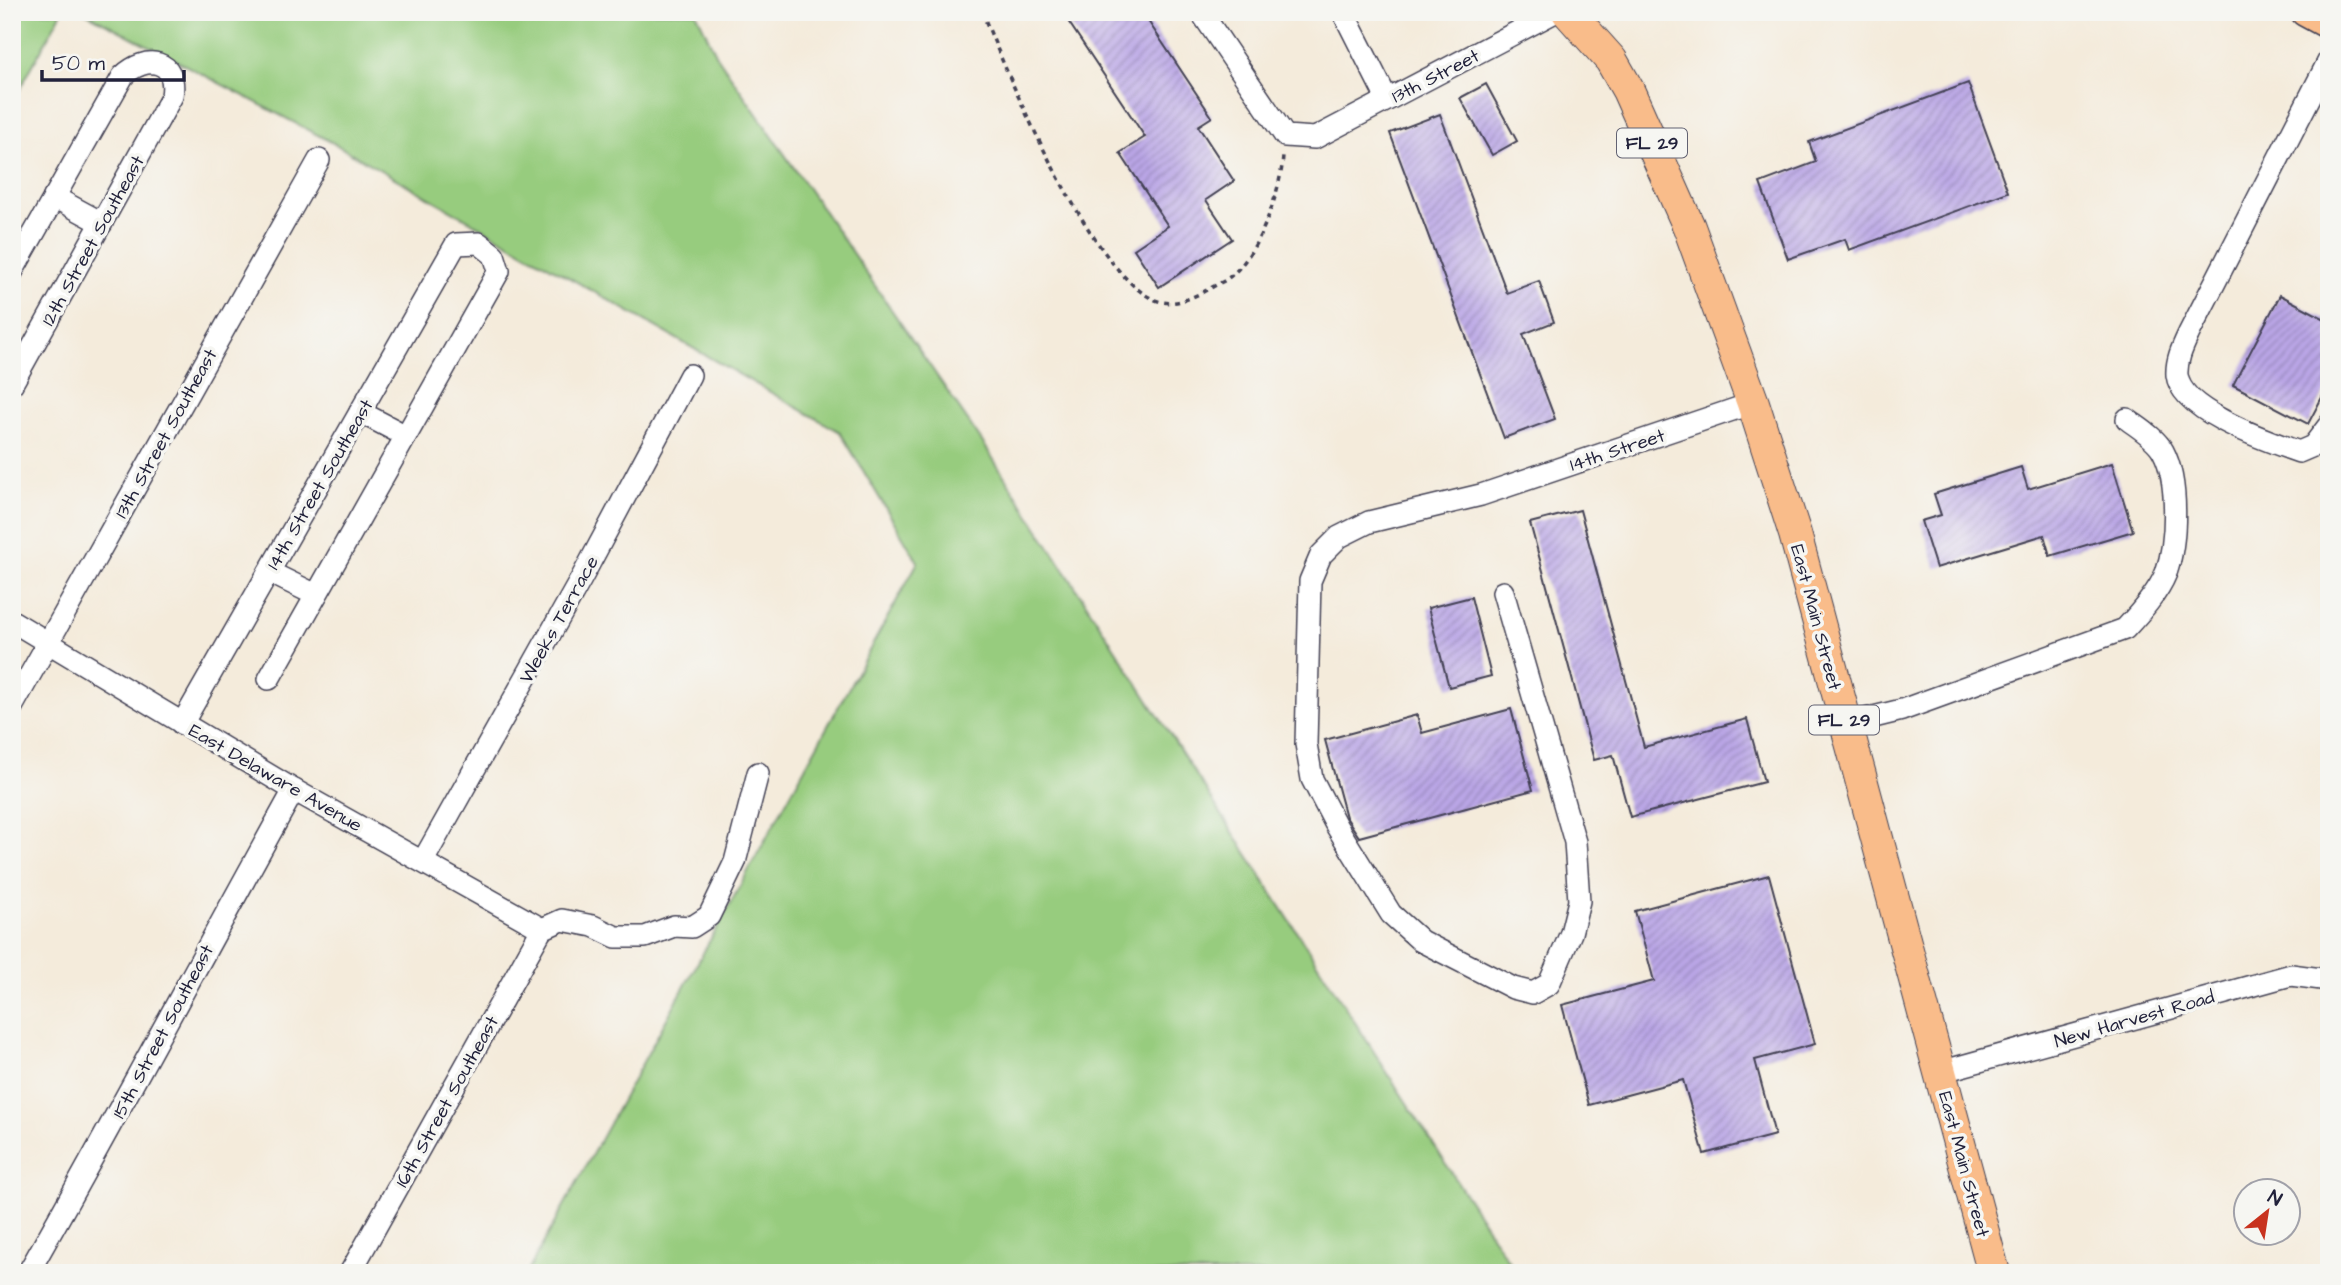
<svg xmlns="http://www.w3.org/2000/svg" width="2341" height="1285" font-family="'Architects Daughter',sans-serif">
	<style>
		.grass { fill: #97cc7e; stroke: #5c775c; stroke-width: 2 }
		.building { fill: url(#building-hatch) }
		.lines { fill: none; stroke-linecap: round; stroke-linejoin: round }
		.minor-casing { stroke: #424053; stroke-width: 24 }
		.major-casing { stroke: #424053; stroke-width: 31 }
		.highway-casing { stroke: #424053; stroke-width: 34 }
		.path { stroke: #424053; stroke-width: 3.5; stroke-dasharray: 5 5; stroke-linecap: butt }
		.minor { stroke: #fff; stroke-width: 21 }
		.major { stroke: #f9bc8a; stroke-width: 28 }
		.highway { stroke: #f9bc8a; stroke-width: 32 }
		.labels { text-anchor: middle; stroke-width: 7; stroke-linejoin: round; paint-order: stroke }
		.shield { fill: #f6f6f2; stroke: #626272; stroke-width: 2 }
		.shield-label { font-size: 18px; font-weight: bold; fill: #22223b }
		.street-label { font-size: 19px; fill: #22223b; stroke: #f6f6f2 }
	</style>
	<defs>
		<pattern id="building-hatch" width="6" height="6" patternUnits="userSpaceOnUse" patternTransform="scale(1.75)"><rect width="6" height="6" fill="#baa6e6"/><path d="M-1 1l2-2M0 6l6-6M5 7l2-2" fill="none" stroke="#9787bc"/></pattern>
	</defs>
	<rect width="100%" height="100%" fill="#f6f6f2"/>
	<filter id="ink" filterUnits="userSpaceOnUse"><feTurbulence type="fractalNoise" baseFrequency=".0143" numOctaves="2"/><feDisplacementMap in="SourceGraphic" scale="14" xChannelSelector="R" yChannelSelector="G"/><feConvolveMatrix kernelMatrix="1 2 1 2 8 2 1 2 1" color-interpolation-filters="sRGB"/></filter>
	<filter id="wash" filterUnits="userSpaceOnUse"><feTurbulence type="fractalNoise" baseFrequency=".00686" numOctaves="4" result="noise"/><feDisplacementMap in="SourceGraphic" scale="28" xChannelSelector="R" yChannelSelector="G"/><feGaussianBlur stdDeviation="1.57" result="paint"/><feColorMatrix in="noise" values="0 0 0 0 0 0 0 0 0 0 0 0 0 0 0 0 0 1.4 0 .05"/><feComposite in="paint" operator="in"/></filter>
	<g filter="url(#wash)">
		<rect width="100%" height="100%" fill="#f4ebdb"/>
		<!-- grass -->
		<g class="grass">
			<path d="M12,12H62L12,103Z"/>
			<path d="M84,12H696L717,56L983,443L1516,1273H527L918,562L840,432L333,143Z"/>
		</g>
		<g id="blocks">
			<!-- building -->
			<g class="building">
				<path d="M1062,12H1142L1212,117L1198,126L1234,181L1206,200L1232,239L1159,287L1134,249L1168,226L1120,153L1145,137Z"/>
				<path d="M1968,83L2008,192L1849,250L1845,239L1788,259L1760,183L1816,162L1809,142Z"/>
				<path d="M1486,84L1517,141L1492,155L1460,98Z"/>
				<path d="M1440,114L1507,293L1539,281L1554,322L1523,334L1555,419L1504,438L1390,133Z"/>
				<path d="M2280,295L2329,321V384L2308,424L2233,385Z"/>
				<path d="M2112,463L2133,531L2050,556L2044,535L1936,568L1921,521L1941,515L1934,494L2021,467L2028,489Z"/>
				<path d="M1580,510L1644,747L1747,719L1764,782L1630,817L1613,755L1594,760L1530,523Z"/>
				<path d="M1471,597L1491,676L1449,687L1428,608Z"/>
				<path d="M1511,709L1533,790L1359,837L1346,817L1325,740L1417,715L1422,733Z"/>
				<path d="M1769,875L1815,1044L1755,1060L1775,1135L1704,1154L1683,1080L1589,1105L1562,1005L1654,981L1635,911Z"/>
			</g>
		</g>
	</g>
	<g filter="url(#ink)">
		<use href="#blocks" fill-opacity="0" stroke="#424053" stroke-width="2"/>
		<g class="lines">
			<!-- minor casing -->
			<g class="minor-casing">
				<g id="minor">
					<path d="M1201,12L1285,136L1315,138L1555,12"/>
					<path d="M1343,12L1387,99"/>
					<path d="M2329,60L2189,333C2183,346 2176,360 2177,375C2181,412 2269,441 2299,452L2313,446L2329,425"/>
					<path d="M54,197L102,223"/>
					<path d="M12,272L123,76C146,54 178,59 172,96L12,384"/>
					<path d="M360,412L406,436"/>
					<path d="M269,572L316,595"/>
					<path d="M1503,592L1575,842L1579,901L1571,933L1549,984L1533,993L1513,988L1421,941L1391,914L1337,827L1312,779L1306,744L1310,581L1321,555L1339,537L1369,522L1481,495L1753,403"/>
					<path d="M12,621L294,790L542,929"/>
					<path d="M12,707L319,160"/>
					<path d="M182,724L456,244L479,243L494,255L499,271L269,679"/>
					<path d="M1845,724L1902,710L2125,629C2140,613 2158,593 2166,573C2177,542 2179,481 2163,451C2156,438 2139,428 2127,419"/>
					<path d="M423,861L581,579L690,375"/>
					<path d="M542,929L562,920L593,926L616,937H645L674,926L692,927L709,916L735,862L758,773"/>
					<path d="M1940,1072L2291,975L2329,980"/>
					<path d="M28,1273C119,1113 205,950 294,790"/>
					<path d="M350,1273L542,929"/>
				</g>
			</g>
			<!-- major casing -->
			<g class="major-casing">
				<path id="major" d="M2305,12L2329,25"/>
			</g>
			<!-- highway casing -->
			<g class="highway-casing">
				<path id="highway" d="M1568,12L1611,60L1628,90L1689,227L1753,403L1795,534L1994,1273"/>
			</g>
			<!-- path -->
			<path class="path" d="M982,12C1006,72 1098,290 1162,302C1182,306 1204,291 1222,282C1256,264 1281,192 1283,156"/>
			<!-- minor -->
			<use href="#minor" class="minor"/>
			<!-- major -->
			<use href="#major" class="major"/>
			<!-- highway -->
			<use href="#highway" class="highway"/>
		</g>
	</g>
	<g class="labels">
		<!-- shield labels -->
		<g class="shield">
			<rect x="1617" y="128.5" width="70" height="29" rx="5"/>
			<rect x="1809" y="705.5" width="70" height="29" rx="5"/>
		</g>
		<g class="shield-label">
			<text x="1652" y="149">FL 29</text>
			<text x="1844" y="726">FL 29</text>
		</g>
		<!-- street labels -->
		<g class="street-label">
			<text transform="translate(1435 75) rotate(-27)" y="7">13th Street</text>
			<text transform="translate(92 240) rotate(-61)" y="7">12th Street Southeast</text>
			<text transform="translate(165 433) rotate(-61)" y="7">13th Street Southeast</text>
			<text transform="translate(1617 449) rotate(-18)" y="7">14th Street</text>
			<text transform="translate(319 484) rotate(-60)" y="7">14th Street Southeast</text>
			<text transform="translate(1817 617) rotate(75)" y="7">East Main Street</text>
			<text transform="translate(558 619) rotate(-61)" y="7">Weeks Terrace</text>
			<text transform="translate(276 777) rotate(30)" y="7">East Delaware Avenue</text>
			<text transform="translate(2134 1018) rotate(-16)" y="7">New Harvest Road</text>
			<text transform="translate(162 1031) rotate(-62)" y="7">15th Street Southeast</text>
			<text transform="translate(446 1101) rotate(-61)" y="7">16th Street Southeast</text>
			<text transform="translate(1965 1164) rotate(75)" y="7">East Main Street</text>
		</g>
	</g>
	<!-- margin -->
	<rect width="2341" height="1285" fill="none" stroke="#f6f6f2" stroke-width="42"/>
	<!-- north arrow -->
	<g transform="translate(2267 1212) rotate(30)"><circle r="33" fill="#f6f6f2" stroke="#a1a1a9" stroke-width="2"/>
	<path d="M0-5L12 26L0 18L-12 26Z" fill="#c8321e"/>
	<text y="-10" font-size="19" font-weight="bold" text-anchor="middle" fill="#22223b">N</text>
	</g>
	<!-- scale -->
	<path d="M42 70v10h142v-10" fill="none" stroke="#22223b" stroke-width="3.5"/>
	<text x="52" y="70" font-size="21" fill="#22223b" stroke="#f6f6f2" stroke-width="5" paint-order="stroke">50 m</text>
</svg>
